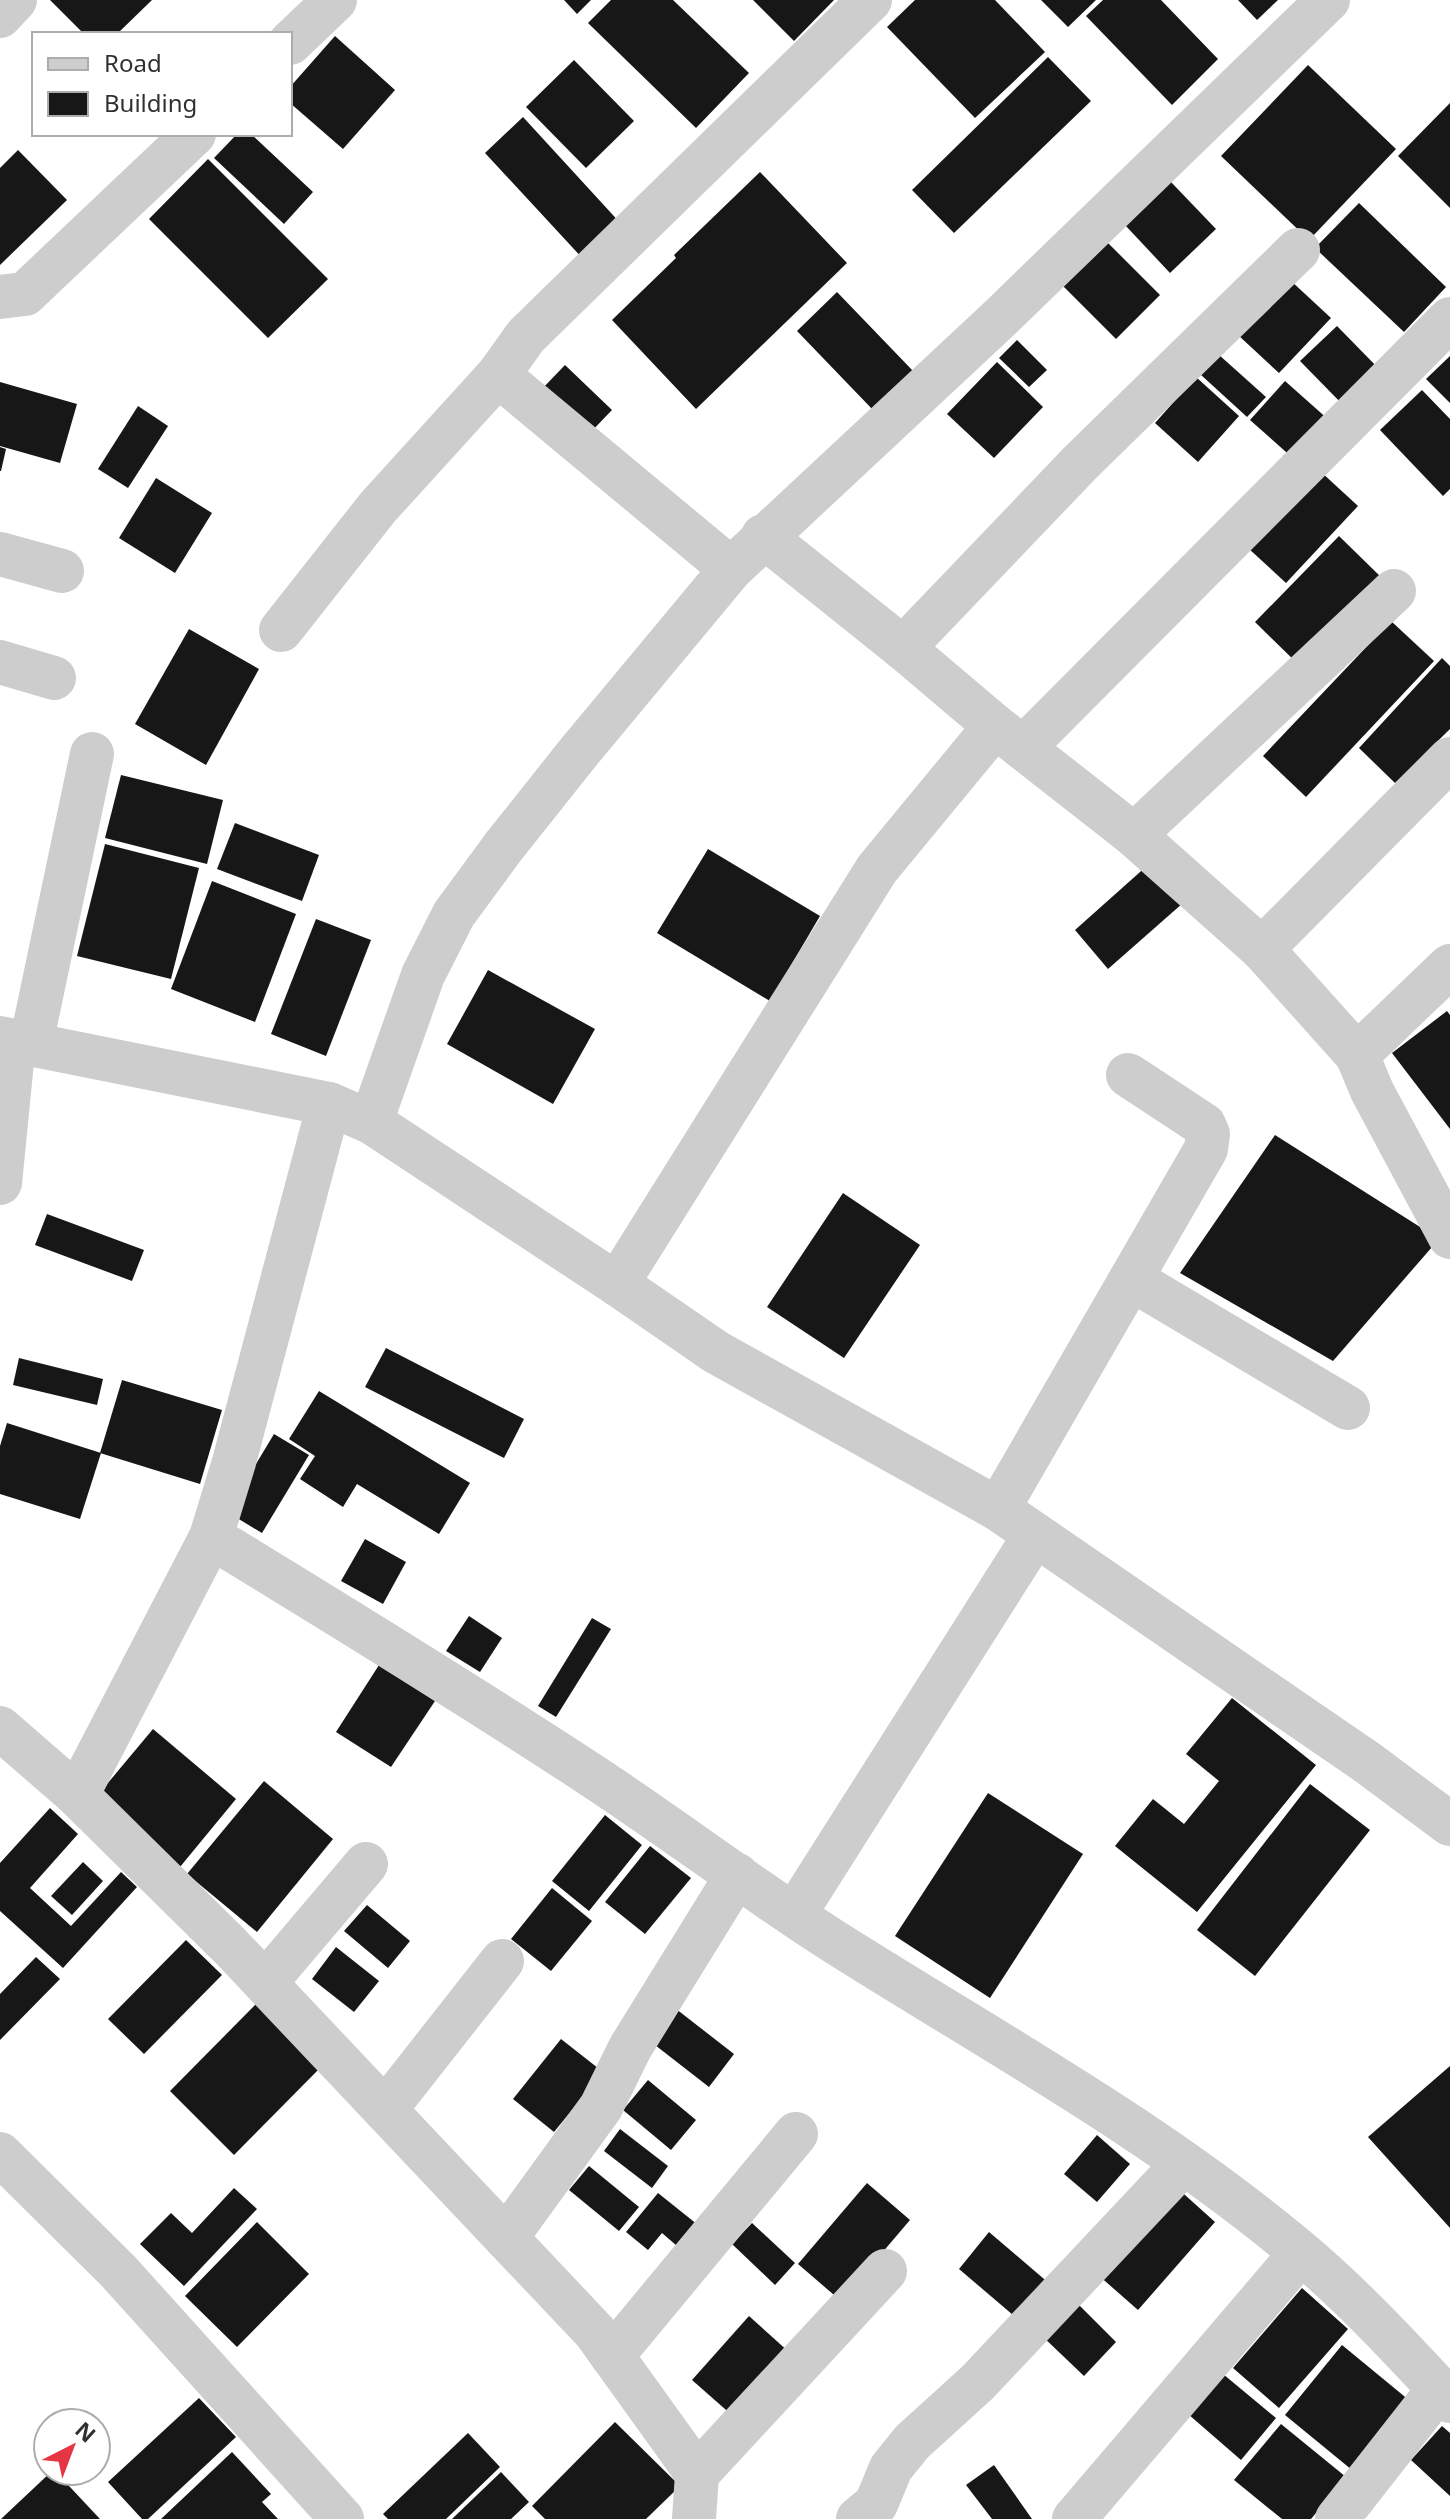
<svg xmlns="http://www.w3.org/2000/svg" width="1450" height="2519" font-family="'Noto Sans',sans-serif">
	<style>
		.building { fill: #171717 }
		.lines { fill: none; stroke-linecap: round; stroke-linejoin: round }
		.minor { stroke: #cdcdcd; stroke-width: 44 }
	</style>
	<rect width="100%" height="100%" fill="#fff"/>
	<!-- building -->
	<g class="building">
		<path d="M50,0H152L117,34H84Z"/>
		<path d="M564,0H591L577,14Z"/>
		<path d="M611,0H673L749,73L696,128L588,23Z"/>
		<path d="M753,0H834L794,41Z"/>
		<path d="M915,0H995L1045,52L975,118L887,27Z"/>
		<path d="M1041,0H1096L1068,27Z"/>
		<path d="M1103,0H1161L1218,59L1172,105L1086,16Z"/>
		<path d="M1238,0H1278L1257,20Z"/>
		<path d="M335,36L395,90L343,149L290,103V87Z"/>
		<path d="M1048,57L1091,101L954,233L912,190Z"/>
		<path d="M574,60L634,121L586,168L526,107Z"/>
		<path d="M1308,65L1396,149L1309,240L1221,156Z"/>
		<path d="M1450,103V208L1398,156Z"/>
		<path d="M523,117L623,226L585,261L485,153Z"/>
		<path d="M237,134H251L313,192L284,224L214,158Z"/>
		<path d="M18,150L67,200L0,265V168Z"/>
		<path d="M208,159L328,279L268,338L149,219Z"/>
		<path d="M760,172L847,263L696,409L612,320L676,258L674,255Z"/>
		<path d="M1170,181L1216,229L1170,273L1125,225Z"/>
		<path d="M1359,203L1446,287L1404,332L1315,248Z"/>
		<path d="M1105,240L1160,295L1116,339L1061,284Z"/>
		<path d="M1290,280L1331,318L1279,373L1238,335Z"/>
		<path d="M837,292L914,372L874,411L797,331Z"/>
		<path d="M1337,326L1383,373L1347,409L1300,361Z"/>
		<path d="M1017,340L1047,370L1029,387L999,358Z"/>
		<path d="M1218,354L1266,397L1247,417L1200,374Z"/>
		<path d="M1450,356V403L1426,379Z"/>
		<path d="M997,362L1043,407L994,458L947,414Z"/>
		<path d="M565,365L612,410L587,436L540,391Z"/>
		<path d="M1196,377L1239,416L1198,462L1155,423Z"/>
		<path d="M1285,381L1330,421L1295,460L1250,420Z"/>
		<path d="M0,382L77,404L60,463L0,446Z"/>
		<path d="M1422,390L1450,419V489L1443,496L1380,430Z"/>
		<path d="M138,406L168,426L128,488L98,469Z"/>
		<path d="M0,447L6,449L1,471H0Z"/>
		<path d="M1320,471L1358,506L1286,583L1248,548Z"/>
		<path d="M156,478L212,513L175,573L119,538Z"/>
		<path d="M1339,536L1385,581L1301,667L1255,622Z"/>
		<path d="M1391,621L1434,661L1306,797L1263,756Z"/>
		<path d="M189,629L259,669L206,765L135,724Z"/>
		<path d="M1442,658L1450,666V729L1395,783L1359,748Z"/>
		<path d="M121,775L223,800L207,864L105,838Z"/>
		<path d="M235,823L319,855L302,901L217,869Z"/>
		<path d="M105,844L199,868L171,979L77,956Z"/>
		<path d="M708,849L820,916L770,1001L657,933Z"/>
		<path d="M1149,864L1183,903L1108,969L1075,930Z"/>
		<path d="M212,881L296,914L255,1022L171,989Z"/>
		<path d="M316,919L371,940L326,1056L271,1034Z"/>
		<path d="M488,970L595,1029L553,1104L447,1044Z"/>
		<path d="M1447,1011L1450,1015V1129L1392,1053Z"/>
		<path d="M1275,1135L1439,1239L1333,1361L1180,1273Z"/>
		<path d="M843,1193L920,1245L844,1358L767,1307Z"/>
		<path d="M47,1214L144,1250L132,1281L35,1245Z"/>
		<path d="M386,1348L524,1419L504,1458L365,1387Z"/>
		<path d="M19,1358L103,1379L97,1405L13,1385Z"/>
		<path d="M122,1380L222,1410L200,1484L100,1453Z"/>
		<path d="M319,1391L470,1483L439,1534L357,1484L343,1507L300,1479L315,1456L289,1439Z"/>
		<path d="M7,1423L101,1453L80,1519L0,1494V1446Z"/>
		<path d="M274,1434L309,1455L262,1533L227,1512Z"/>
		<path d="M365,1539L406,1562L383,1604L341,1581Z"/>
		<path d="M469,1616L502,1638L480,1672L446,1651Z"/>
		<path d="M592,1618L611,1629L556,1717L538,1706Z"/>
		<path d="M379,1665L435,1701L391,1767L336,1732Z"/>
		<path d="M1232,1698L1316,1765L1197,1912L1115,1846L1153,1799L1184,1824L1219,1781L1186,1754Z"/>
		<path d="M153,1729L236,1799L175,1873L92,1802Z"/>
		<path d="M264,1781L333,1839L257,1932L187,1874Z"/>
		<path d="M1310,1784L1370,1830L1255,1976L1197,1930Z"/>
		<path d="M988,1793L1083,1854L990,1998L895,1936Z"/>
		<path d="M50,1808L78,1834L30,1888L71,1926L121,1872L137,1887L63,1968L0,1911V1863Z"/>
		<path d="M605,1815L642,1845L589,1911L552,1881Z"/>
		<path d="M650,1846L691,1878L645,1934L605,1902Z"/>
		<path d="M83,1862L103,1881L72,1915L51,1896Z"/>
		<path d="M552,1888L592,1921L551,1971L511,1939Z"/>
		<path d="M367,1905L410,1941L388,1968L344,1931Z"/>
		<path d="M186,1940L222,1975L144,2054L108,2019Z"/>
		<path d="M336,1947L379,1981L354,2012L312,1979Z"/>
		<path d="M36,1957L60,1979L0,2040V1994Z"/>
		<path d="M256,2004L320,2068L234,2155L170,2091Z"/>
		<path d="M671,2005L734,2054L709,2087L646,2038Z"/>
		<path d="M561,2039L603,2072L554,2132L513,2099Z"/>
		<path d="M1450,2066V2228L1368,2137Z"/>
		<path d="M648,2080L696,2120L671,2150L623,2110Z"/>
		<path d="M620,2129L668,2166L652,2188L604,2151Z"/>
		<path d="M1097,2135L1130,2164L1097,2202L1064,2174Z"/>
		<path d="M589,2166L639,2207L619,2231L569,2190Z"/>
		<path d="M867,2183L910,2220L841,2301L798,2264Z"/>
		<path d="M1175,2186L1215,2222L1138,2310L1097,2274Z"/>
		<path d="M234,2188L257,2209L184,2286L140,2244L171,2213L192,2233Z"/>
		<path d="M658,2193L703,2229L684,2252L662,2233L648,2250L626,2232Z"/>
		<path d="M257,2222L309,2274L237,2347L185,2296Z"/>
		<path d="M752,2223L795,2263L775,2285L732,2244Z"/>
		<path d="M989,2232L1051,2285L1020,2321L959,2269Z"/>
		<path d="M1302,2288L1348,2329L1279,2408L1233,2368Z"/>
		<path d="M1073,2299L1116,2342L1084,2376L1040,2334Z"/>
		<path d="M749,2316L790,2353L734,2417L692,2380Z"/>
		<path d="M1342,2345L1410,2401L1352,2470L1285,2415Z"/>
		<path d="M1223,2374L1276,2418L1241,2460L1188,2414Z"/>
		<path d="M199,2398L236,2437L148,2519H142L108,2482Z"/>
		<path d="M615,2422L680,2486L646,2519H545L532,2506Z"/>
		<path d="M1281,2424L1346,2477L1311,2519H1282L1234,2480Z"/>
		<path d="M1442,2426L1450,2433V2496L1411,2460Z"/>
		<path d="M468,2433L500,2467L446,2519H388L383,2514Z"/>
		<path d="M232,2452L271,2494L262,2502L278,2519H161Z"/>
		<path d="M994,2465L1032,2519H992L966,2485Z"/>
		<path d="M52,2471H55L100,2519H1Z"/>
		<path d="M501,2472L529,2502L511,2519H452Z"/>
	</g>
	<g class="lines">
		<!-- minor -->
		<g class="minor">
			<path d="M0,16L15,0"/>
			<path d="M290,43L335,0"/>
			<path d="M0,297L25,294L194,134"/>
			<path d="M498,375L731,569"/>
			<path d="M763,536L903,648L995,726L1134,835L1262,949L1357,1055L1372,1091L1450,1237"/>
			<path d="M0,554L62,571"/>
			<path d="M281,630L378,507L498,375L526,336L870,0"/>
			<path d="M903,648L1081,462L1298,250"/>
			<path d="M0,662L54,678"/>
			<path d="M1023,748L1450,319"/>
			<path d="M1134,835L1394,591"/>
			<path d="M1262,949L1450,759"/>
			<path d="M0,1038L329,1104L371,1122L617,1284L716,1352L998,1509L1368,1763L1450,1824"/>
			<path d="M31,1044L92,754"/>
			<path d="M1357,1055L1450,966"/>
			<path d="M371,1122L423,975L454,914L504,846L578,753L731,569L1000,318L1328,0"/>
			<path d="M0,1183L14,1041"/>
			<path d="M1131,1279L1348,1408"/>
			<path d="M617,1284L877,869L995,726"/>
			<path d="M998,1509L1206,1149L1208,1134L1204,1125L1128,1075"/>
			<path d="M211,1537C339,1615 466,1693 591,1775C672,1828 749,1887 830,1939C986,2038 1150,2127 1293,2246C1349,2292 1400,2347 1450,2401"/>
			<path d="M0,1728L77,1795L230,1946L595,2332L697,2474L694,2519"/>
			<path d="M77,1795L211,1537L234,1462L329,1104"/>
			<path d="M794,1915L1035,1535"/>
			<path d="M265,1983L366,1864"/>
			<path d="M385,2110L502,1961"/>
			<path d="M0,2154L118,2271L342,2519"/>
			<path d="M506,2238L601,2107L630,2048L737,1875"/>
			<path d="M612,2356L796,2134"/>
			<path d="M697,2474L885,2271"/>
			<path d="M858,2519L876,2504L891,2468L912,2442L978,2382L1183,2164"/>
			<path d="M1074,2519L1301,2253"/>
			<path d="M1337,2519L1439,2389"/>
		</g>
	</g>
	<!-- legend -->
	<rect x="32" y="32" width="260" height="104" fill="#ffffff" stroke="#acacac" stroke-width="2"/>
	<rect x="48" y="58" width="40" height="12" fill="#cdcdcd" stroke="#acacac" stroke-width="2"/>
	<text x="104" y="72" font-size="24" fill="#303030">Road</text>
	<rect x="48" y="92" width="40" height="24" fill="#171717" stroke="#acacac" stroke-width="2"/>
	<text x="104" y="112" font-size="24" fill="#303030">Building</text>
	<!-- north arrow -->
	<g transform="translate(72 2447) rotate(42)"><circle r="38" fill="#ffffff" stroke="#acacac" stroke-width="2"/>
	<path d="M0-6L14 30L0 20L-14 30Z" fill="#e43643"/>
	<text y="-12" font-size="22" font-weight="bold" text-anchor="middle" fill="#303030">N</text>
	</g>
</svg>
